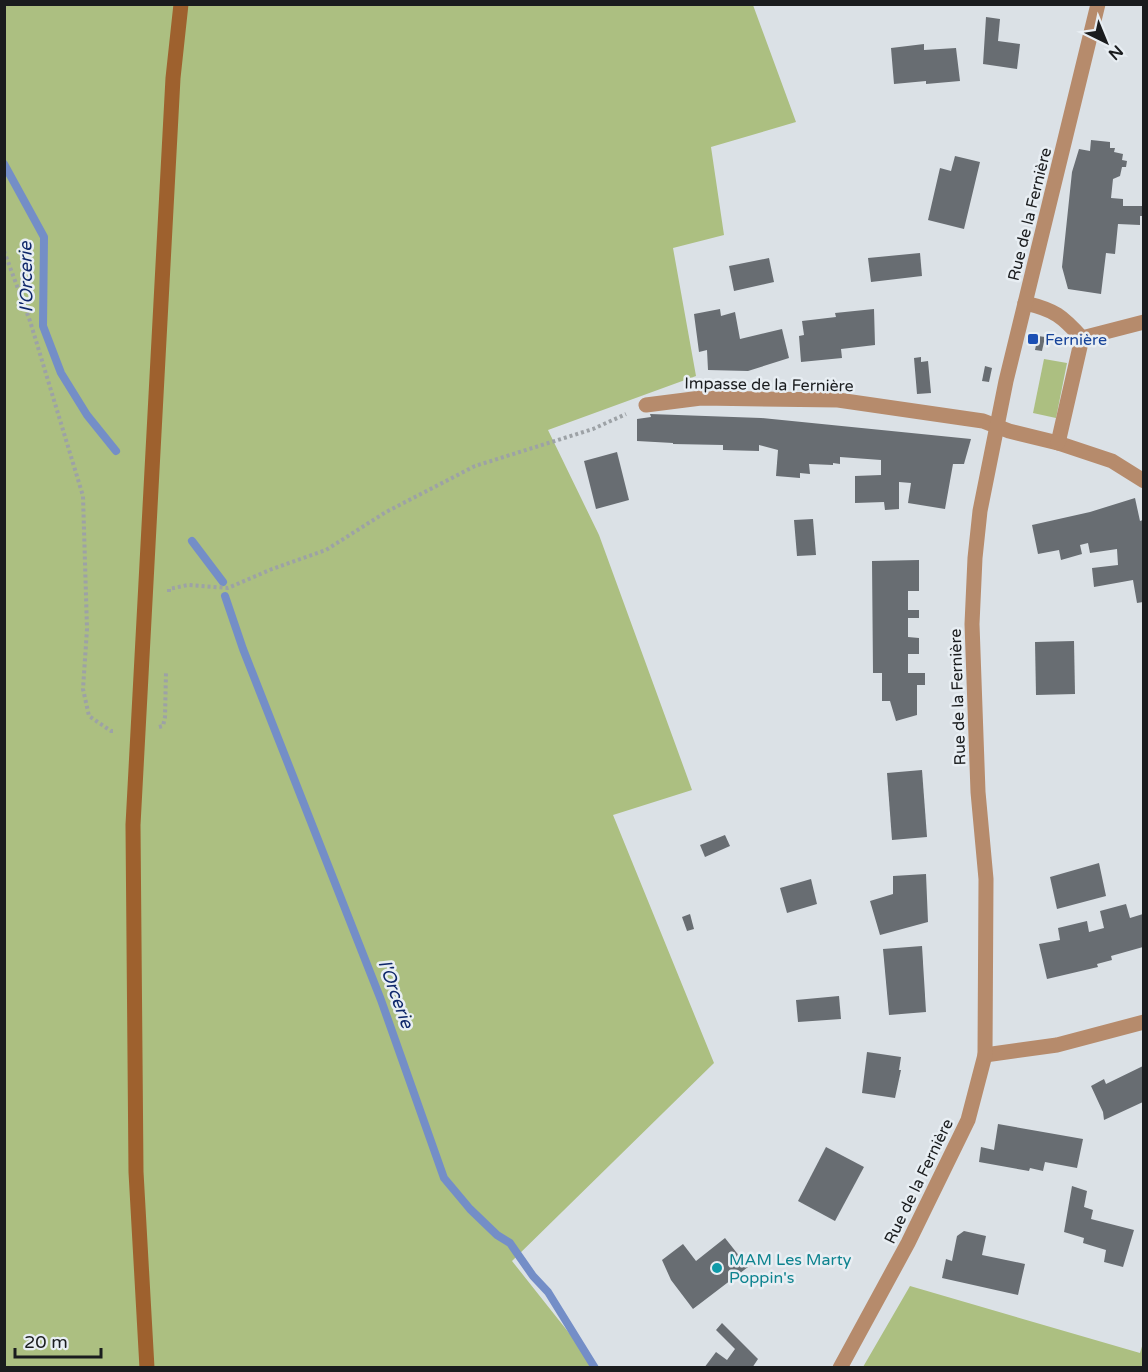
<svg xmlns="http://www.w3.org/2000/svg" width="1148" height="1372" font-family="'Varela Round',sans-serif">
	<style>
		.green { fill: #acbf81 }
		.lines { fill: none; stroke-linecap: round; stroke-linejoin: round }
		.stream { stroke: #748ec7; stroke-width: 8 }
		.building { fill: #686d72 }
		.path { stroke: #9da2a6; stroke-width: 4; stroke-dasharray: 3 3; stroke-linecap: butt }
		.service { stroke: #b68b6c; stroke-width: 15 }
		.minor { stroke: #b68b6c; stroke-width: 15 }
		.secondary { stroke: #9e612e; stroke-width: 15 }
		.transit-dot { fill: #1a4fb4; stroke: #e8eef3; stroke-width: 2 }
		.culture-dot { fill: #0f9aa8; stroke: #e8eef3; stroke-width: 2 }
		.labels { text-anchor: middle; stroke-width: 5; stroke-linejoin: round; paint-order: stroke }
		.street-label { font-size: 16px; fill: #1a1c1e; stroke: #e8eef3 }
		.transit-label { font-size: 16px; fill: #164399; stroke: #e8eef3; text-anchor: start }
		.culture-label { font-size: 16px; fill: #0d838f; stroke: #e8eef3; text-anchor: start }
		.water-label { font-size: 18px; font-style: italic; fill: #0f276a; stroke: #e8eef3 }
	</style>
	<rect width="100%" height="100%" fill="#dbe1e6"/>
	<!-- green -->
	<g class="green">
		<path d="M5,5H753L796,122L711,147L724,235L673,248L696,376L548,430L599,535L692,790L613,815L714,1063L512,1261L596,1367H5Z"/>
		<path d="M1044,359L1067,363L1056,418L1033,413Z"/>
		<path d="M910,1286L1140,1353L1143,1343V1367H863Z"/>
	</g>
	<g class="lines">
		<!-- stream -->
		<g class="stream">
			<path d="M4,164L44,237L43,326L61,373L87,415L116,451"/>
			<path d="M192,541L223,582"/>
			<path d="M225,596L243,649L381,1000L444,1178L470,1209L497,1235L510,1243L533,1276L548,1292L595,1368"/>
		</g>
	</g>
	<!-- building -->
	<g class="building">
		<path d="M986,17L1000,19L998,41L1020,44L1017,69L983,64Z"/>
		<path d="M924,44V50L956,48L960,81L926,84V81L894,84L891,48Z"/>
		<path d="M1091,140L1110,142V148H1115L1114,152L1123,154L1122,160L1127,161L1126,167H1122L1120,176L1113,179L1111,198L1123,199V206H1143V216H1140V225L1118,224L1115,254L1106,253L1101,294L1068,289L1062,267L1072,172L1079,149L1090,151Z"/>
		<path d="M955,156L980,162L964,229L928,220L940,168L951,171Z"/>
		<path d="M920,253L922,276L871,282L868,258Z"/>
		<path d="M769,258L774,282L734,291L729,266Z"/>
		<path d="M720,309L721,316L735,312L740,339L782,329L789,358L748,371L708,370L707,350L699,352L694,314Z"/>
		<path d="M874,309L875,345L841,349L842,358L801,362L799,336L804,335L802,321L836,317L835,313Z"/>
		<path d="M1038,336L1045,337L1042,351L1035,350Z"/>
		<path d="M921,357V362L928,361L931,393L917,394L914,358Z"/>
		<path d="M985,366L992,368L989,382L982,381Z"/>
		<path d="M650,414L761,418L971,439L964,464H953L945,509L908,503L911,483L899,482V509L885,510L884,502L855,503V476L881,475V460L840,457V464L833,463V465L809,464L810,474L800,473V478L776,476L778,450L759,445V451L723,450V445L673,444V443L637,441V419L651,417Z"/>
		<path d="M617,452L629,500L596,509L584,461Z"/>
		<path d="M1135,498L1140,521L1143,520V602L1137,603L1133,580L1094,587L1092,568L1118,565L1117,549L1090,553L1088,543L1080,545L1082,554L1061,560L1059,550L1038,554L1032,525L1090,512Z"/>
		<path d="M813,519L816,555L797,556L794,520Z"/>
		<path d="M919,560V591H908V610H919V618H908V637L919,638V654H908V673H925V685H917V715L896,721L890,701H882V673H873L872,561Z"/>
		<path d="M1074,641L1075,694L1036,695L1035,642Z"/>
		<path d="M922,770L927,837L892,840L887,773Z"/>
		<path d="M725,835L730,846L705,857L700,845Z"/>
		<path d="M1099,863L1106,896L1057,909L1050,877Z"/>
		<path d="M926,874L928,922L880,935L870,901L893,894V876Z"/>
		<path d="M811,879L817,904L787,913L780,888Z"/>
		<path d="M1126,904L1130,918L1143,914V947L1111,956L1112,960L1097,964L1098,967L1047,979L1039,944L1060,940L1058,928L1087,921L1089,932L1104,928L1100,911Z"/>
		<path d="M690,914L694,929L687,931L682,917Z"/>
		<path d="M922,946L926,1012L889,1015L883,949Z"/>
		<path d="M839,996L841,1019L798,1022L796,1000Z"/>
		<path d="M867,1052L901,1057L899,1070H901L895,1098L862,1093Z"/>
		<path d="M1143,1066V1102L1104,1120L1103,1112L1091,1086L1104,1079L1106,1084Z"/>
		<path d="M998,1124L1083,1139L1077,1168L1045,1162L1043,1171L1030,1168L1029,1171L979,1162L981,1147L994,1150Z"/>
		<path d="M826,1147L864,1167L835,1221L798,1201Z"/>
		<path d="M1072,1186L1087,1191L1084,1207L1093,1210L1091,1219L1134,1230L1123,1267L1104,1262L1106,1250L1083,1243L1084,1238L1064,1232Z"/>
		<path d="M964,1231L986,1236L982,1255L1025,1264L1018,1295L942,1278L946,1259L952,1261L957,1236Z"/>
		<path d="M725,1238L748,1267L693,1309L671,1280L662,1260L683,1244L696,1261Z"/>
		<path d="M722,1323L758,1359L752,1368H704L716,1352L727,1360L735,1349L716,1330Z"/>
	</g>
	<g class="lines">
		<!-- path -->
		<g class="path">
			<path d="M4,251L30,321L83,496L87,629L83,689L89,716L111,731H116"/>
			<path d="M169,592V589L188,585L228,588L272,569L326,550L386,512L475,466L593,429L626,414"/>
			<path d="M159,727L163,726L165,717L166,672"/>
		</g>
		<!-- service -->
		<path class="service" d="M1025,303C1055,310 1062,316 1082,338"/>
		<!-- minor -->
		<g class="minor">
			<path d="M646,405L701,398L838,400L983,421L1009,431L1058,443L1112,461L1144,481"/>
			<path d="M1058,443L1082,338L1144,322"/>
			<path d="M985,1055L1057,1045L1144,1022"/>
			<path d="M840,1368L908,1243L968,1120L985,1055L986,879L978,792L972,624L975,558L980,511L1006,381L1098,4"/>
		</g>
		<!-- secondary -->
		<path class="secondary" d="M147,1368L136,1172L133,825L173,78L181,4"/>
	</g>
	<!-- markers -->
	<rect class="transit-dot" x="1027" y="333" width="12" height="12" rx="3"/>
	<circle class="culture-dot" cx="717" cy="1268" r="6"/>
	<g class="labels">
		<!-- street labels -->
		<g class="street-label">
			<text transform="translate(1029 214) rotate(-76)" y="6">Rue de la Fernière</text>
			<text transform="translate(769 384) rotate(1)" y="6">Impasse de la Fernière</text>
			<text transform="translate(957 697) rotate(-92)" y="6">Rue de la Fernière</text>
			<text transform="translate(918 1181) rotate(-64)" y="6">Rue de la Fernière</text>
		</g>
		<!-- transit labels -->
		<g class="transit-label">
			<text x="1045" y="345">Fernière</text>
		</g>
		<!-- culture labels -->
		<g class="culture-label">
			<text x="729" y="1265">MAM Les Marty<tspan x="729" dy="18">Poppin's</tspan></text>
		</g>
		<!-- water labels -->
		<g class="water-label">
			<text transform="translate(26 277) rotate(-91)" y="6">l'Orcerie</text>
			<text transform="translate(396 994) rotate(70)" y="6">l'Orcerie</text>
		</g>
	</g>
	<!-- border -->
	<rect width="1148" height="1372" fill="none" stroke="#1a1c1e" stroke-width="12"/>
	<!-- north arrow -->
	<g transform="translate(1106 42) rotate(137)" stroke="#e8eef3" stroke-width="4.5" paint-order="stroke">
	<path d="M0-4.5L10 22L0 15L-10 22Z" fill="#1a1c1e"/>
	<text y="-9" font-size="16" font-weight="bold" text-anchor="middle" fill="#1a1c1e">N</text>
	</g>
	<!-- scale -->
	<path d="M15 1348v9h86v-9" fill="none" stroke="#1a1c1e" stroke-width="3"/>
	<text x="24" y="1348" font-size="18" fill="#1a1c1e" stroke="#e8eef3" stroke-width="4.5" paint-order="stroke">20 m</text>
</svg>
